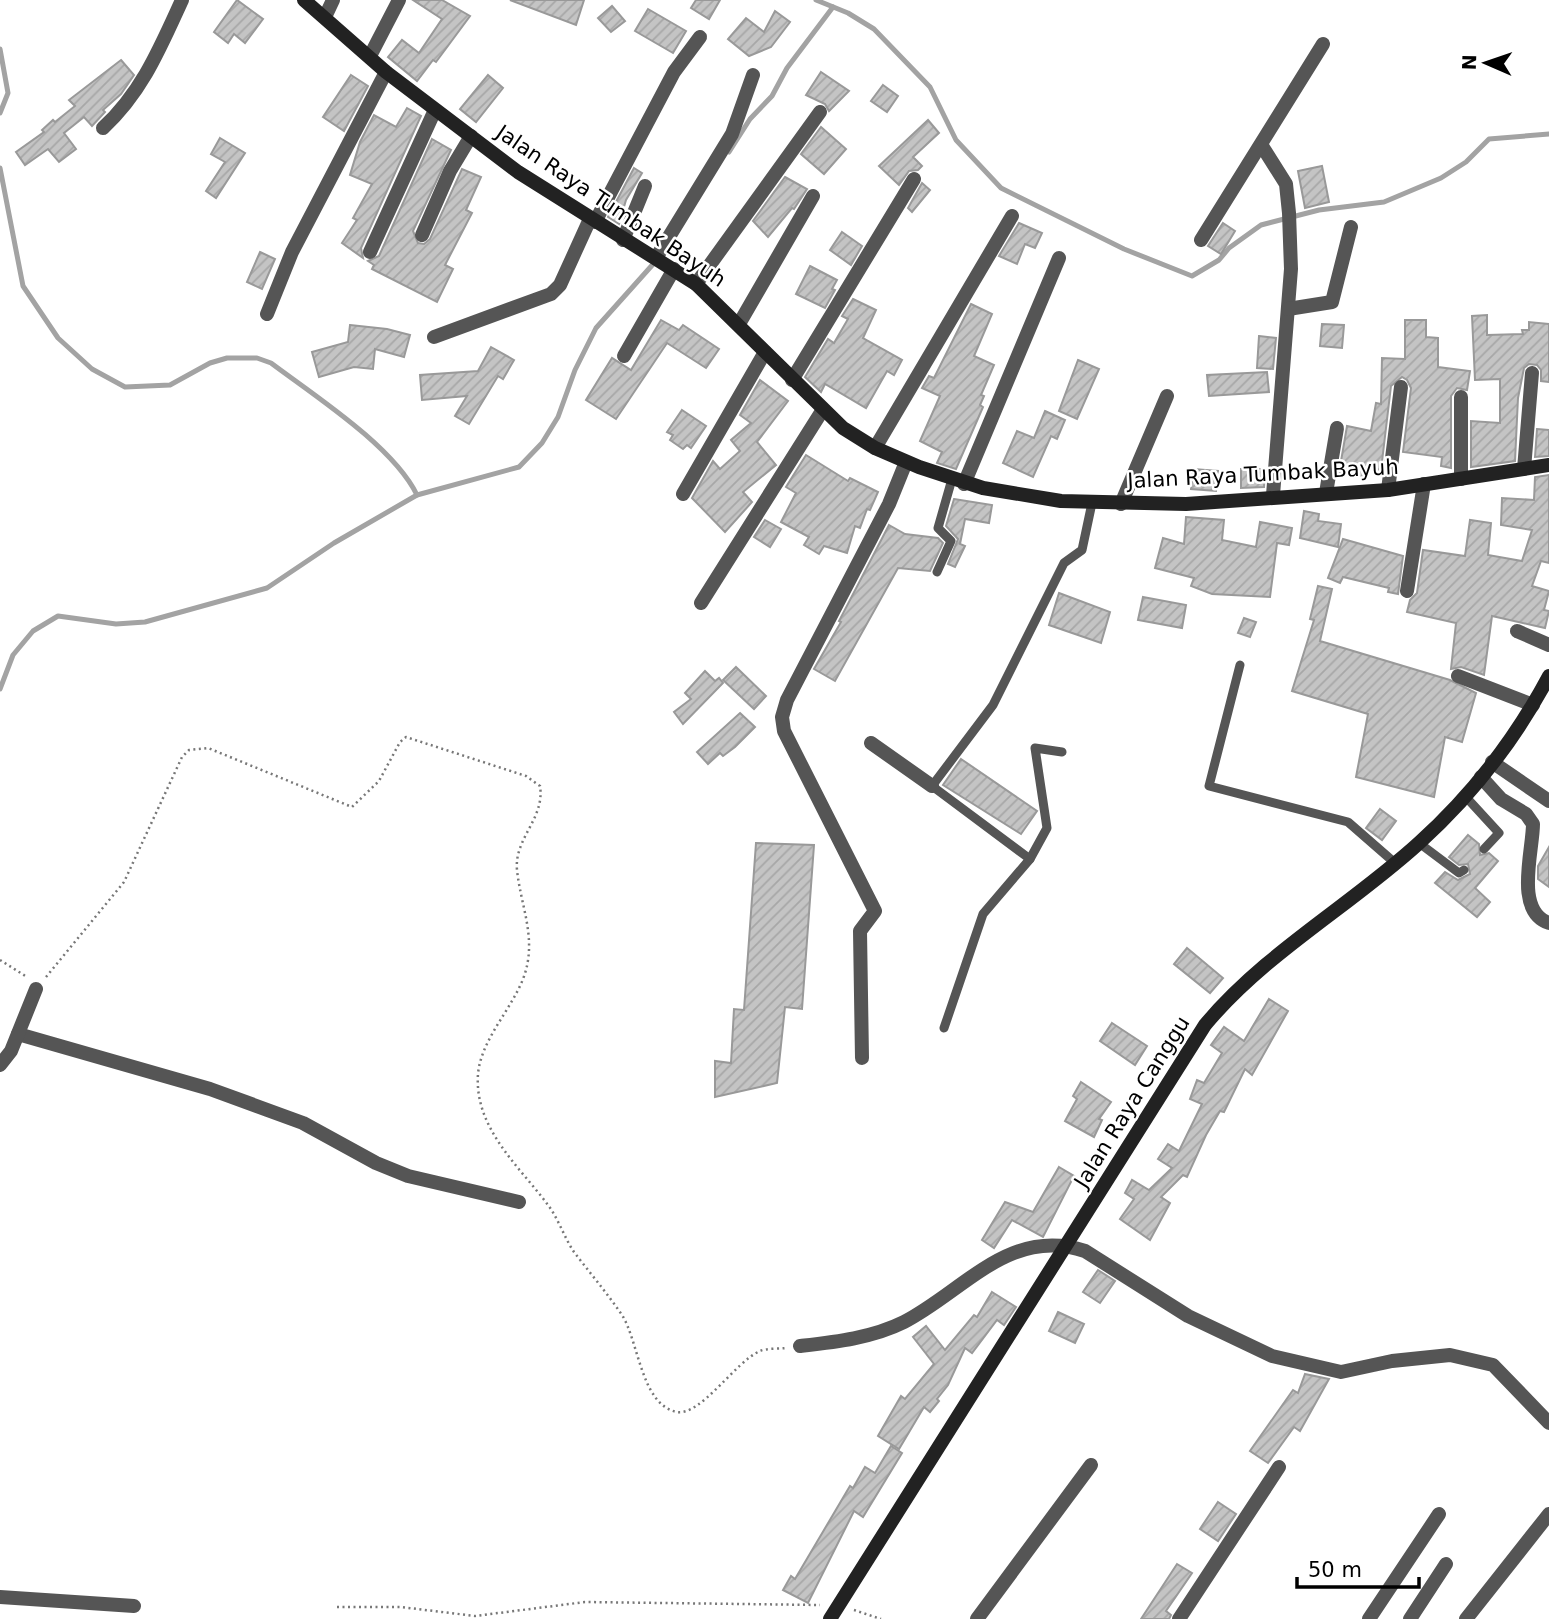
<svg xmlns="http://www.w3.org/2000/svg" width="1549" height="1619" font-family="'DejaVu Sans',sans-serif">
	<style>
		.lines { fill: none; stroke-linecap: round; stroke-linejoin: round }
		.stream { stroke: #a3a3a3; stroke-width: 5 }
		.building { fill: url(#building-hatch); stroke: #999; stroke-width: 2 }
		.path { stroke: #777; stroke-width: 2.5; stroke-dasharray: 2 3.5; stroke-linecap: butt }
		.lane { stroke: #555; stroke-width: 9 }
		.street { stroke: #555; stroke-width: 14 }
		.secondary { stroke: #222; stroke-width: 14 }
		.labels { text-anchor: middle; stroke-width: 5; stroke-linejoin: round; paint-order: stroke }
		.street-label { font-size: 21px; fill: #000; stroke: #fff }
	</style>
	<defs>
		<pattern id="building-hatch" width="6" height="6" patternUnits="userSpaceOnUse" patternTransform="scale(1.75)"><rect width="6" height="6" fill="#c4c4c4"/><path d="M-1 1l2-2M0 6l6-6M5 7l2-2" fill="none" stroke="#a7a7a7"/></pattern>
	</defs>
	<rect width="100%" height="100%" fill="#fff"/>
	<g class="lines">
		<!-- stream -->
		<g class="stream">
			<path d="M816,0L848,13L874,29L930,87L956,140L1001,188L1124,249L1192,276L1219,260L1229,248L1261,225L1319,210L1384,202L1441,178L1466,162L1489,139L1549,134"/>
			<path d="M0,49L8,93L0,113"/>
			<path d="M729,152L750,119L772,96L787,68L833,7"/>
			<path d="M0,168L23,286L58,338L92,369L125,387L170,385L210,363L227,358H257L271,363C315,396 393,446 417,495"/>
			<path d="M0,689L13,655L33,631L58,616L116,624L145,622L267,588L334,543L417,495L519,467L542,443L558,417L575,370L596,328L655,262"/>
		</g>
	</g>
	<!-- building -->
	<g class="building">
		<path d="M237,0L263,19L245,43L234,34L228,43L214,32Z"/>
		<path d="M413,0H442L470,16L436,62L433,60L417,81L388,57L402,40L419,53L442,19Z"/>
		<path d="M510,0H584L576,25Z"/>
		<path d="M696,0H720L709,19L691,8Z"/>
		<path d="M612,6L625,21L611,32L598,18Z"/>
		<path d="M648,9L686,31L673,53L635,31Z"/>
		<path d="M775,11L790,22L771,47L749,56L728,39L746,18L764,32Z"/>
		<path d="M121,60L134,75L121,94L103,110L105,112L92,126L84,117L64,133L76,149L59,162L48,149L25,165L16,152L44,132L42,130L53,120L55,122L75,106L69,100Z"/>
		<path d="M821,72L849,91L829,111L825,104L806,95Z"/>
		<path d="M351,75L368,86L344,131L323,117Z"/>
		<path d="M488,75L503,88L476,122L460,109Z"/>
		<path d="M883,85L898,96L887,112L871,101Z"/>
		<path d="M407,108L421,116L361,248L363,258L342,243L357,220L353,218L372,184L350,175L360,142L374,115L396,127Z"/>
		<path d="M928,120L939,133L913,157L922,166L918,170L909,171L899,185L879,166Z"/>
		<path d="M821,127L846,149L824,174L801,154Z"/>
		<path d="M220,138L245,153L216,198L206,191L225,162L211,154Z"/>
		<path d="M432,139L451,150L413,231L418,243L424,244L430,239L462,169L481,177L466,210L472,213L445,265L453,269L437,302L372,269L374,265L368,261L379,256Z"/>
		<path d="M1322,166L1329,202L1305,208L1298,171Z"/>
		<path d="M634,168L642,173L626,200L619,224L608,217Z"/>
		<path d="M785,177L807,189L794,209L792,208L768,237L753,221Z"/>
		<path d="M922,183L930,190L912,212L908,208Z"/>
		<path d="M1019,223L1042,233L1035,248L1025,244L1017,264L999,256Z"/>
		<path d="M1223,223L1235,231L1221,254L1208,246Z"/>
		<path d="M842,232L862,246L851,265L830,250Z"/>
		<path d="M260,252L275,259L262,289L247,282Z"/>
		<path d="M810,266L837,280L832,289L835,290L825,308L796,294Z"/>
		<path d="M853,299L876,310L863,338L902,360L894,375L887,371L866,408L825,384L821,392L805,377L828,339L834,343L848,319L842,316Z"/>
		<path d="M971,304L992,314L974,356L994,365L981,395L984,396L980,405L983,407L956,469L937,463L942,452L920,441L940,396L922,388L929,376L934,378Z"/>
		<path d="M1487,315V335L1523,334L1522,330H1529V322L1549,324V382L1541,381V370L1537,365L1529,364L1524,368L1518,398L1515,461L1471,467V421L1500,423V379L1475,380L1472,316Z"/>
		<path d="M661,320L679,330L683,325L719,349L706,368L667,343L616,419L586,400L612,358L631,370Z"/>
		<path d="M1405,320H1426V337L1438,338V367L1470,371L1467,390L1457,388L1451,396V468L1441,466L1442,457L1403,452L1411,388L1407,380L1402,377L1391,386L1381,470L1366,467L1364,477L1339,473L1347,426L1371,431L1376,403L1381,404L1382,358L1405,359Z"/>
		<path d="M1322,324L1344,325L1342,348L1320,346Z"/>
		<path d="M350,325L387,329L410,335L404,357L375,349L373,369L354,367L319,377L312,352L348,342Z"/>
		<path d="M1259,336L1276,338L1273,369L1257,368Z"/>
		<path d="M491,347L514,360L503,379L498,376L469,424L455,416L467,396L422,400L420,375L478,371Z"/>
		<path d="M1078,360L1099,369L1077,419L1059,411Z"/>
		<path d="M1267,372L1269,392L1209,396L1207,375Z"/>
		<path d="M760,380L788,401L757,442L776,465L743,492L752,502L725,532L692,498L713,461L720,469L740,451L731,440L751,423L740,415Z"/>
		<path d="M682,410L706,426L691,448L687,445L683,449L670,440L673,435L667,432Z"/>
		<path d="M1045,411L1065,420L1057,439L1051,436L1033,477L1003,463L1017,431L1034,438Z"/>
		<path d="M1537,429L1549,430V456L1535,457Z"/>
		<path d="M806,455L848,481L850,478L878,492L870,510L867,509L860,528L855,526L847,553L824,546L819,554L804,545L809,537L781,522L796,493L786,487Z"/>
		<path d="M1193,469L1218,471L1216,491L1191,489Z"/>
		<path d="M1241,469H1265L1264,487L1241,488Z"/>
		<path d="M1549,475V563L1541,561L1532,586L1549,591L1544,610L1549,611L1545,628L1492,616L1484,675L1461,667L1451,669L1456,623L1407,612L1410,600L1417,593L1423,550L1465,556L1470,520L1491,523L1488,555L1522,561L1532,530L1501,525L1502,498L1534,500L1535,477Z"/>
		<path d="M954,499L992,505L989,523L965,519L960,544L965,546L955,567L948,564L958,539L946,526Z"/>
		<path d="M1304,511L1319,514L1318,521L1341,524L1338,547L1300,538Z"/>
		<path d="M1186,517L1224,520L1222,540L1256,547L1260,522L1292,528L1289,545L1277,543L1270,597L1212,594L1191,586L1194,578L1155,568L1163,538L1184,544Z"/>
		<path d="M765,520L781,529L770,547L754,537Z"/>
		<path d="M889,525L905,534L938,538L943,543L930,571L898,568L835,681L814,669L841,622L839,621Z"/>
		<path d="M1343,539L1403,556L1398,594L1388,592L1389,588L1343,577L1340,583L1328,578Z"/>
		<path d="M1318,586L1332,589L1320,641L1450,680L1476,693L1462,742L1445,737L1434,797L1356,777L1368,714L1292,691L1314,620L1310,619Z"/>
		<path d="M1059,593L1110,612L1101,643L1049,625Z"/>
		<path d="M1143,597L1186,605L1182,628L1138,620Z"/>
		<path d="M1244,618L1256,622L1250,637L1238,633Z"/>
		<path d="M736,667L766,696L754,709L723,680Z"/>
		<path d="M705,671L715,681L719,678L723,683L683,724L674,712L691,699L685,693Z"/>
		<path d="M740,713L755,727L735,747L723,756L720,753L708,764L697,752Z"/>
		<path d="M961,759L1037,811L1021,834L943,785Z"/>
		<path d="M1380,809L1396,821L1382,840L1366,828Z"/>
		<path d="M1468,835L1479,844L1480,855L1489,853L1498,861L1475,888L1490,902L1477,917L1435,883L1445,872L1458,880L1470,874L1468,864L1459,865L1449,857Z"/>
		<path d="M756,843L814,845L802,1009L785,1007L777,1083L715,1097V1061L731,1063L734,1009L744,1010Z"/>
		<path d="M1549,847V887L1538,879V866Z"/>
		<path d="M1187,948L1223,978L1210,993L1174,964Z"/>
		<path d="M1269,999L1288,1011L1252,1075L1245,1069L1224,1112L1220,1111L1206,1135L1187,1177L1183,1175L1161,1197L1170,1203L1150,1240L1120,1219L1134,1199L1125,1193L1132,1180L1149,1190L1172,1168L1158,1159L1168,1144L1179,1151L1202,1104L1190,1099L1197,1080L1204,1083L1222,1053L1211,1045L1224,1027L1244,1041Z"/>
		<path d="M1112,1023L1147,1046L1135,1065L1100,1041Z"/>
		<path d="M1081,1082L1111,1102L1099,1119L1102,1120L1094,1137L1065,1121L1077,1099L1073,1096Z"/>
		<path d="M1059,1167L1074,1176L1043,1237L1012,1220L994,1248L982,1240L1005,1202L1033,1212Z"/>
		<path d="M1098,1270L1115,1281L1100,1303L1083,1292Z"/>
		<path d="M992,1292L1016,1307L1004,1325L997,1320L972,1353L965,1348L948,1385L937,1399L939,1401L930,1412L924,1407L899,1449L878,1436L901,1396L905,1399L934,1364L913,1337L926,1326L945,1350L974,1315L977,1317Z"/>
		<path d="M1058,1312L1084,1324L1075,1343L1049,1331Z"/>
		<path d="M1305,1374L1329,1379L1300,1431L1294,1427L1268,1463L1250,1451L1293,1390L1298,1393Z"/>
		<path d="M891,1446L902,1453L863,1517L854,1511L808,1603L783,1590L791,1576L795,1579L850,1486L853,1488L865,1467L875,1473Z"/>
		<path d="M1218,1502L1236,1514L1218,1541L1200,1529Z"/>
		<path d="M1177,1564L1192,1573L1166,1611L1171,1615L1169,1619H1141Z"/>
	</g>
	<g class="lines">
		<!-- path -->
		<g class="path">
			<path d="M0,960L27,977"/>
			<path d="M46,977L124,882L182,757L189,750L208,748L352,807L379,781L400,742L406,737L526,776L540,786C545,819 514,838 517,870C521,908 538,940 523,979C511,1010 481,1040 478,1074C474,1128 519,1166 548,1205C559,1220 564,1237 574,1252C590,1273 607,1293 622,1315C639,1342 641,1405 677,1412C701,1416 735,1362 760,1351C767,1348 778,1349 786,1348"/>
			<path d="M337,1607H401L475,1616L585,1602L820,1605"/>
			<path d="M854,1610L881,1619"/>
		</g>
		<!-- lane -->
		<g class="lane">
			<path d="M937,572L951,541L938,528L952,479"/>
			<path d="M1240,665L1209,786L1348,822L1395,863"/>
			<path d="M1465,796L1499,833L1484,849"/>
			<path d="M1419,843L1459,873L1464,870"/>
			<path d="M1030,859L1047,828L1035,748L1062,752"/>
			<path d="M944,1028L983,914L1030,859L932,786L993,705L1064,563L1082,550L1092,503"/>
		</g>
		<!-- street -->
		<g class="street">
			<path d="M325,17L333,0"/>
			<path d="M370,56L399,0"/>
			<path d="M103,128C142,92 160,48 182,0"/>
			<path d="M1262,146L1286,184L1289,213L1291,269L1273,495"/>
			<path d="M595,222L674,72L700,37"/>
			<path d="M422,235L450,171L471,136"/>
			<path d="M623,240L645,186"/>
			<path d="M1201,240L1323,44"/>
			<path d="M370,252L435,110"/>
			<path d="M656,258L732,134L753,75"/>
			<path d="M696,284L820,112"/>
			<path d="M1288,309L1332,302L1351,227"/>
			<path d="M267,314L292,252L386,72"/>
			<path d="M739,324L813,196"/>
			<path d="M434,337L551,294L560,285L590,219"/>
			<path d="M624,356L674,269"/>
			<path d="M792,380L914,179"/>
			<path d="M875,448L1012,216"/>
			<path d="M1524,469L1532,373"/>
			<path d="M1461,479V397"/>
			<path d="M964,484L1059,258"/>
			<path d="M1388,490L1401,387"/>
			<path d="M1326,493L1337,428"/>
			<path d="M683,494L765,352"/>
			<path d="M1121,504L1167,396"/>
			<path d="M1407,591L1424,484"/>
			<path d="M701,603L822,411"/>
			<path d="M1517,631L1549,645"/>
			<path d="M1458,676L1533,705"/>
			<path d="M871,743L932,786"/>
			<path d="M1492,762L1549,801"/>
			<path d="M1481,777L1501,799L1526,814L1533,824C1533,851 1514,911 1549,923"/>
			<path d="M18,1034L210,1089L303,1123L376,1163L408,1176L519,1202"/>
			<path d="M862,1058L860,931L875,911L784,731L782,717L787,700L889,504L906,462"/>
			<path d="M0,1065L11,1051L36,989"/>
			<path d="M800,1346C835,1342 872,1338 904,1322C964,1291 1010,1226 1085,1251L1188,1316L1272,1356L1341,1372L1392,1361L1450,1355L1493,1365L1549,1423"/>
			<path d="M0,1597L134,1606"/>
			<path d="M977,1619L1091,1465"/>
			<path d="M1179,1619L1279,1467"/>
			<path d="M1369,1619L1439,1514"/>
			<path d="M1410,1619L1446,1564"/>
			<path d="M1466,1619L1549,1514"/>
		</g>
		<!-- secondary -->
		<g class="secondary">
			<path d="M304,0L386,72L518,172L696,284L843,428L875,448L919,467L983,488L1061,501L1186,504L1388,490L1549,465"/>
			<path d="M830,1619L1205,1025C1265,953 1350,906 1419,843C1471,796 1516,738 1549,676"/>
		</g>
	</g>
	<g class="labels">
		<!-- street labels -->
		<g class="street-label">
			<text transform="translate(611 206) rotate(34)" y="7">Jalan Raya Tumbak Bayuh</text>
			<text transform="translate(1263 474) rotate(-3)" y="7">Jalan Raya Tumbak Bayuh</text>
			<text transform="translate(1132 1102) rotate(-58)" y="7">Jalan Raya Canggu</text>
		</g>
	</g>
	<!-- north arrow -->
	<g transform="translate(1486 63) rotate(272)" stroke="#ffffff" stroke-width="5" paint-order="stroke">
	<path d="M0-5L12 26L0 18L-12 26Z" fill="#000000"/>
	<text y="-10" font-size="19" font-weight="bold" text-anchor="middle" fill="#000000">N</text>
	</g>
	<!-- scale -->
	<path d="M1297 1577v10h122v-10" fill="none" stroke="#000000" stroke-width="3.5"/>
	<text x="1308" y="1577" font-size="21" fill="#000000" stroke="#ffffff" stroke-width="5" paint-order="stroke">50 m</text>
</svg>
